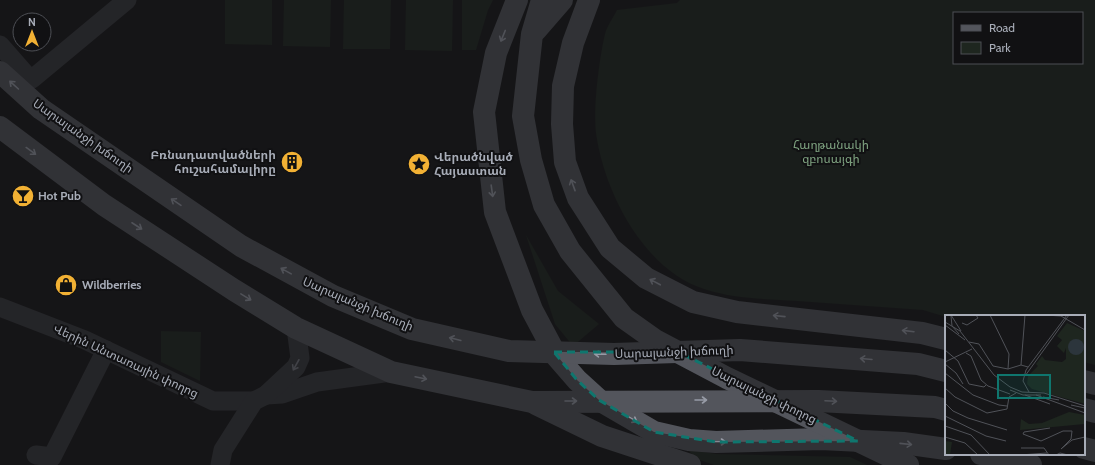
<svg xmlns="http://www.w3.org/2000/svg" width="1095" height="465" font-family="Cabin,'Noto Sans Armenian',sans-serif">
	<style>
		.green { fill: #1e261f; fill-rule: evenodd }
		.lines { fill: none; stroke-linecap: round; stroke-linejoin: round }
		.minor { stroke: #37383d; stroke-width: 19 }
		.major { stroke: #53555c; stroke-width: 22 }
		.oneway { stroke: #979ba6 }
		.oneway2 { stroke: #757881 }
		.marked { fill: none; stroke: #0f766e; stroke-width: 3; stroke-dasharray: 8 5; stroke-linejoin: round }
		.labels { text-anchor: middle; stroke-width: 4; stroke-linejoin: round; paint-order: stroke }
		.street-label { font-size: 12px; fill: #a8adb8; stroke: #111113 }
		.park-label { font-size: 12px; fill: #7fa381; stroke: #111113 }
		.poi-label { font-size: 12px; font-weight: bold; fill: #a8adb8; stroke: #111113; text-anchor: start }
		.inset-road { fill: none; stroke: #505258; stroke-width: 1 }
		.view { fill: #0f766e; fill-opacity: 0.15; stroke: #0f766e; stroke-width: 2 }
		.inset-edge { fill: none; stroke: #a8adb8; stroke-width: 2 }
	</style>
	<rect width="100%" height="100%" fill="#161618"/>
	<!-- green -->
	<g class="green">
		<path d="M225,0H272V45L225,44Z"/>
		<path d="M284,0H331L330,47L283,46Z"/>
		<path d="M344,0H391L390,49H343Z"/>
		<path d="M406,0H453L452,51L405,50Z"/>
		<path d="M462,0H493L488,10L476,50H462Z"/>
		<path d="M680,0H1095V365L1084,362V316H946V317L923,310C881,307 839,304 797,301C766,299 734,299 704,289C644,270 604,192 596,133C593,109 599,59 605,34C607,26 613,18 617,10L677,3ZM954,13H1082V63H954Z"/>
		<path d="M526,235L558,291L599,324L573,346L555,324Z"/>
		<path d="M161,331L201,332L200,381L161,362Z"/>
		<path d="M687,449L716,454L850,457L867,465H714L697,459Z"/>
	</g>
	<g class="lines">
		<!-- minor -->
		<g class="minor">
			<path d="M0,45L28,77L32,79L127,0"/>
			<path d="M0,307L85,340L213,401H254"/>
			<path d="M266,395L282,394L317,382L391,372"/>
			<path d="M36,455L52,457L106,350"/>
			<path d="M220,465L223,450L254,401L266,395L296,367L300,358L296,328"/>
		</g>
		<!-- major -->
		<g class="major">
			<path d="M517,0L496,53L484,112L495,212L532,310L557,357L577,380L599,400L654,432L689,440L716,442L821,439L903,443L946,449"/>
			<path d="M542,0L532,34L523,116L531,160L544,205L570,251L624,318L655,340L727,378L908,465"/>
			<path d="M589,0L573,43L563,86L562,124L565,162L578,198L610,248L646,278L693,302L737,312L922,333L946,339"/>
			<path d="M536,30L562,0"/>
			<path d="M0,72L41,109L241,246L333,296L412,329L509,351L614,354L740,350L918,364L946,371"/>
			<path d="M0,127L104,205L234,290L296,328L391,372L532,402L818,401L935,407L946,410"/>
			<path d="M1084,381L1095,384"/>
			<path d="M536,404L602,436L690,465"/>
			<path d="M1084,409L1095,412"/>
			<path d="M1084,448L1095,451"/>
			<path d="M981,454L1031,465"/>
		</g>
	</g>
	<!-- one-way arrows -->
	<defs><path id="oneway-shaft" d="M-6 0H5M1.5-3L5.5 0L1.5 3" fill="none" stroke-width="1.6" stroke-linecap="round" stroke-linejoin="round"/></defs>
	<g class="oneway">
		<use href="#oneway-shaft" transform="translate(503 36) rotate(112)"/>
		<use href="#oneway-shaft" transform="translate(14 85) rotate(-138)"/>
		<use href="#oneway-shaft" transform="translate(31 151) rotate(36)"/>
		<use href="#oneway-shaft" transform="translate(573 185) rotate(-110)"/>
		<use href="#oneway-shaft" transform="translate(492 191) rotate(82)"/>
		<use href="#oneway-shaft" transform="translate(176 202) rotate(-146)"/>
		<use href="#oneway-shaft" transform="translate(137 226) rotate(33)"/>
		<use href="#oneway-shaft" transform="translate(286 271) rotate(-151)"/>
		<use href="#oneway-shaft" transform="translate(655 282) rotate(-152)"/>
		<use href="#oneway-shaft" transform="translate(246 297) rotate(31)"/>
		<use href="#oneway-shaft" transform="translate(779 316) rotate(-174)"/>
		<use href="#oneway-shaft" transform="translate(908 331) rotate(-173)"/>
		<use href="#oneway-shaft" transform="translate(455 339) rotate(-166)"/>
		<use href="#oneway-shaft" transform="translate(600 354) rotate(-178)"/>
		<use href="#oneway-shaft" transform="translate(866 359) rotate(-175)"/>
		<use href="#oneway-shaft" transform="translate(421 378) rotate(12)"/>
		<use href="#oneway-shaft" transform="translate(701 400)"/>
		<use href="#oneway-shaft" transform="translate(571 401)"/>
		<use href="#oneway-shaft" transform="translate(831 401) rotate(3)"/>
		<use href="#oneway-shaft" transform="translate(632 419) rotate(30)"/>
		<use href="#oneway-shaft" transform="translate(720 442)"/>
		<use href="#oneway-shaft" transform="translate(906 444) rotate(6)"/>
	</g>
	<use class="oneway2" href="#oneway-shaft" transform="translate(296 365) rotate(119)"/>
	<!-- marked area -->
	<path d="M0 0H1095V465H0ZM554,352H678L858,441L716,442L654,432L599,400L577,380Z" fill="#161618" fill-opacity=".55" fill-rule="evenodd"/>
	<path class="marked" d="M554,352H678L858,441L716,442L654,432L599,400L577,380Z"/>
	<!-- icons -->
	<defs>
		<g id="building-disc" transform="scale(1.15)"><circle r="9.5" fill="#f2b134" stroke="#111113"/><path d="M-4-6H4V6H1V3H-1V6H-4ZM-2.5-4.3h1.7v1.8h-1.7ZM.8-4.3h1.7v1.8H.8ZM-2.5-1h1.7V.8h-1.7ZM.8-1h1.7V.8H.8Z" fill="#111"/></g>
		<g id="sight-disc" transform="scale(1.15)"><circle r="9.5" fill="#f2b134" stroke="#111113"/><path d="M0-6L1.8-2.2L6-1.7L2.9 1.2L3.7 5.4L0 3.3L-3.7 5.4L-2.9 1.2L-6-1.7L-1.8-2.2Z" fill="#111"/></g>
		<g id="bar-disc" transform="scale(1.15)"><circle r="9.5" fill="#f2b134" stroke="#111113"/><path d="M-6-5H6L.8 .8V4.5H3.5V6h-7V4.5H-.8V.8Z" fill="#111"/></g>
		<g id="shop-disc" transform="scale(1.15)"><circle r="9.5" fill="#f2b134" stroke="#111113"/><path d="M-5-2.5h2.3a2.7 3.5 0 0 1 5.4 0H5L5.5 6h-11ZM-1.5-2.5h3a1.5 2.3 0 0 0-3 0Z" fill="#111"/></g>
	</defs>
	<g fill-rule="evenodd">
		<use href="#building-disc" x="292" y="162"/>
		<use href="#sight-disc" x="419" y="164"/>
		<use href="#bar-disc" x="23" y="196"/>
		<use href="#shop-disc" x="66" y="285"/>
	</g>
	<g class="labels">
		<!-- street labels -->
		<g class="street-label">
			<text transform="translate(83 136) rotate(35)" y="4">Սարալանջի խճուղի</text>
			<text transform="translate(358 304) rotate(23)" y="4">Սարալանջի խճուղի</text>
			<text transform="translate(674 352) rotate(-2)" y="4">Սարալանջի խճուղի</text>
			<text transform="translate(126 361) rotate(25)" y="4">Վերին Անտառային փողոց</text>
			<text transform="translate(764 395) rotate(26)" y="4">Սարալանջի փողոց</text>
		</g>
		<!-- park labels -->
		<g class="park-label">
			<text x="831" y="149">Հաղթանակի<tspan x="831" dy="14">զբոսայգի</tspan></text>
		</g>
		<!-- poi labels -->
		<g class="poi-label">
			<text x="276" y="159" text-anchor="end">Բռնադատվածների<tspan x="276" dy="14">հուշահամալիրը</tspan></text>
			<text x="434" y="161">Վերածնված<tspan x="434" dy="14">Հայաստան</tspan></text>
			<text x="38" y="200">Hot Pub</text>
			<text x="82" y="289">Wildberries</text>
		</g>
	</g>
	<!-- overview -->
	<g transform="translate(945 315)">
		<rect width="140" height="140" fill="#161618"/>
		<path d="M122,8L140,16V89L87,74L82,69L83,61L93,51L91,49L97,41L100,45L117,47L121,44V33L119,38L112,31L117,25L112,21ZM124,97L140,100V109L75,115L76,104L84,109L97,108ZM0,126L7,127L5,140H0Z" fill="#1e261f"/>
		<path d="M123 32a8 8 0 1 1 16 0a8 8 0 1 1-16 0Z" fill="#2c353c"/>
		<path class="inset-road" d="M6,0L16,16M45,0L64,39L63,54M100,0L116,1L140,15M6,1L7,11L14,19M0,7L15,16L49,60L65,72L77,77L99,78L140,91M17,8L22,10L33,3L31,0M0,10L20,25M24,27L34,29L48,51L63,54L76,50L83,52M0,35L13,46L24,69L39,72L41,70M21,38L26,41L36,65L43,71L65,79M0,47L27,34M0,49L11,58L18,69M76,50L80,0M0,58L28,80L54,90L62,91M80,61L124,0M0,73L10,82L42,98L62,94L64,82L71,78M65,75L78,80H96M84,77L78,66L81,55L122,0M80,80L105,89M91,80L140,98M98,82L114,85M0,88L8,96L23,103L62,115M126,90L140,93M0,101L41,121L61,126M0,111L26,120L45,140M105,113L79,117L78,119L96,126L118,116H127L126,124L116,134M0,122L20,128L33,140M76,133H99L104,140M116,134L127,125L140,122M75,140L102,138M111,140L115,138L123,140"/>
		<path class="view" d="M53,60H105V83H53Z"/>
		<rect width="140" height="140" class="inset-edge"/>
	</g>
	<!-- legend -->
	<rect x="953" y="12" width="130" height="52" fill="#111113" stroke="#4d4f55"/>
	<rect x="961" y="25" width="20" height="6" fill="#53555c" stroke="#4d4f55"/>
	<text x="989" y="32" font-size="12" fill="#a8adb8">Road</text>
	<rect x="961" y="42" width="20" height="12" fill="#1e261f" stroke="#4d4f55"/>
	<text x="989" y="52" font-size="12" fill="#a8adb8">Park</text>
	<!-- north arrow -->
	<g transform="translate(32 32)"><circle r="19" fill="#111113" stroke="#4d4f55"/>
	<path d="M0-3L7 15L0 10L-7 15Z" fill="#f2b134"/>
	<text y="-6" font-size="11" font-weight="bold" text-anchor="middle" fill="#a8adb8">N</text>
	</g>
</svg>
